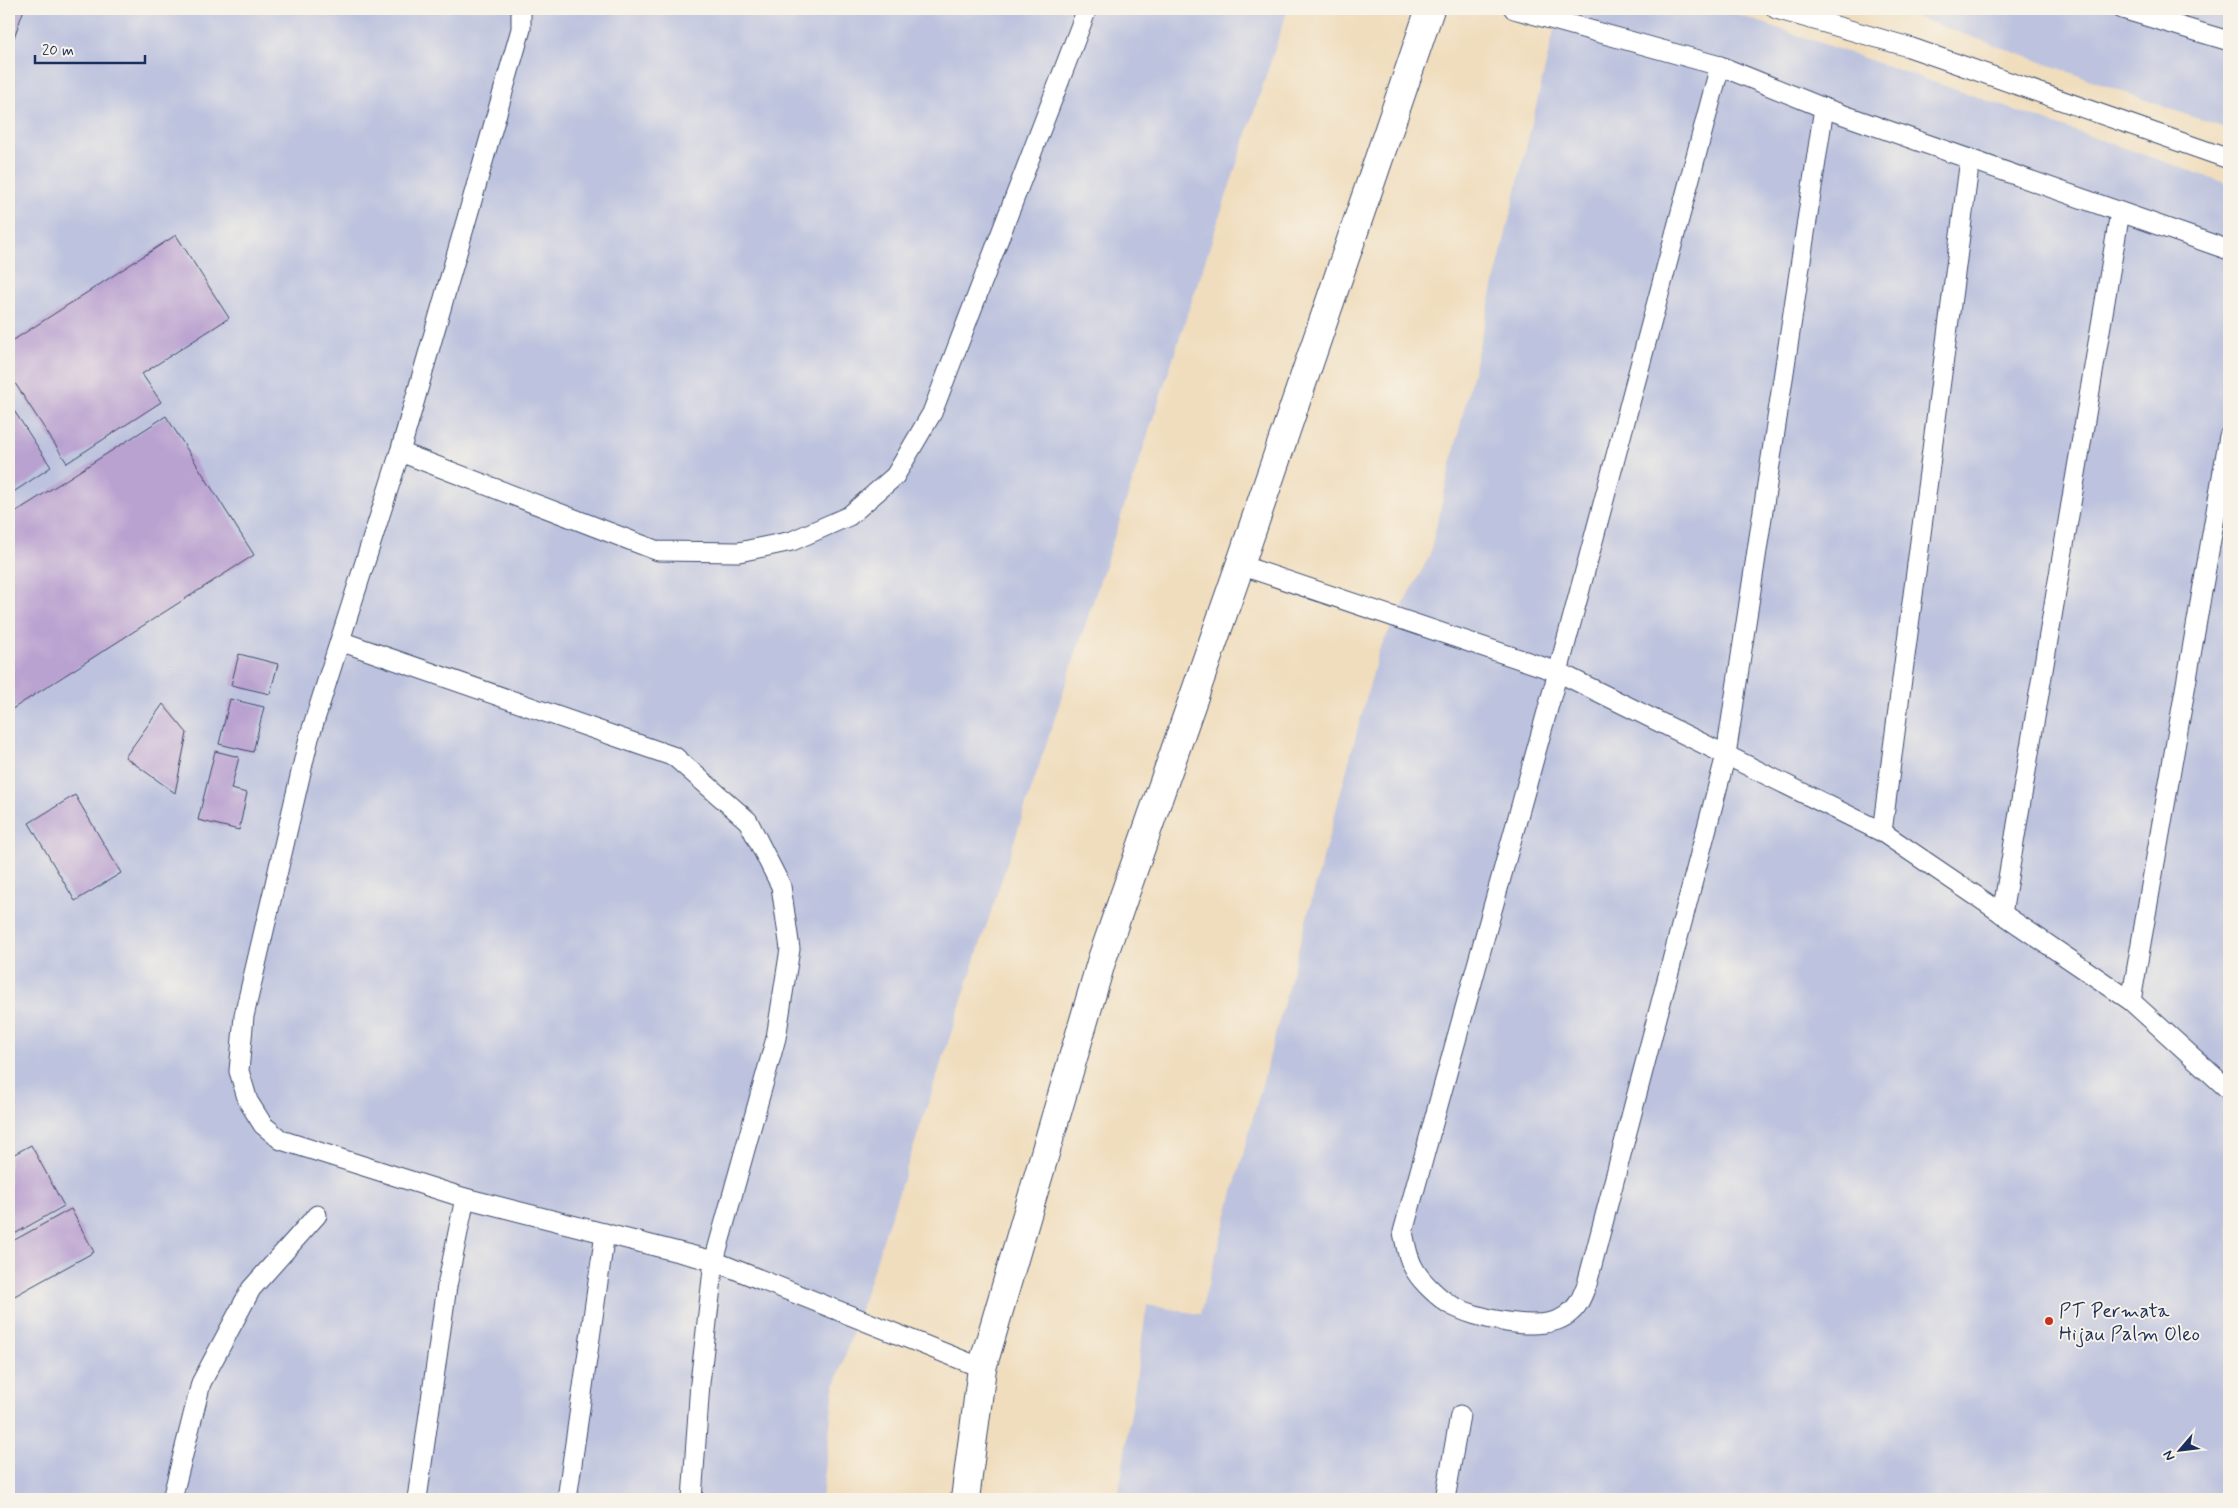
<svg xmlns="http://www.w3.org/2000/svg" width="2238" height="1508" font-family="Mynerve,sans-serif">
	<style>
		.industrial { fill: #bdc3de }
		.building { fill: #baa2d0 }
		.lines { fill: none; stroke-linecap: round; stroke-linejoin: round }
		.service-casing { stroke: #3b496c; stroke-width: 21 }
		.minor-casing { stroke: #3b496c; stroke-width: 30 }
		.service { stroke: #fff; stroke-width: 19 }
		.minor { stroke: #fff; stroke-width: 28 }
		.poi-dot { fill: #c8321e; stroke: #f7f3e8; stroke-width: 2 }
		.labels { text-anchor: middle; stroke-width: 4; stroke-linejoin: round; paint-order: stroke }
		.poi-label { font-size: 20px; fill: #1b2f5e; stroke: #f7f3e8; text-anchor: start }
	</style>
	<rect width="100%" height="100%" fill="#f7f3e8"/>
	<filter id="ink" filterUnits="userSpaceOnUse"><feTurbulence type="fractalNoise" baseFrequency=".02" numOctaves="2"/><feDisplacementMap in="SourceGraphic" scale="10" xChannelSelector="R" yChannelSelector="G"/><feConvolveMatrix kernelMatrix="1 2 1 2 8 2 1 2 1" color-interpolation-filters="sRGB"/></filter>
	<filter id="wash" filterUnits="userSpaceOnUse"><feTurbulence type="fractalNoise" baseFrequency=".0096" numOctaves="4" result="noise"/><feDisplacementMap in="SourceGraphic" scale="20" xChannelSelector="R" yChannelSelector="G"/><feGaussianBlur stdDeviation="1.12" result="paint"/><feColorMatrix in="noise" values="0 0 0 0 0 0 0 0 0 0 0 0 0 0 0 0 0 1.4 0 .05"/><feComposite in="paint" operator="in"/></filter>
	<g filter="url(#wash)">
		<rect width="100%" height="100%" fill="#f0ddbd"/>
		<!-- industrial -->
		<g class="industrial">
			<path d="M9,9H1288L834,1389L822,1499H9Z"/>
			<path d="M1559,9H1722L2229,184V1499H1118L1147,1305L1200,1314L1379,650L1429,557Z"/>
			<path d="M1894,9H2229V130Z"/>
		</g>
		<g id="blocks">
			<!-- building -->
			<g class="building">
				<path d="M9,9H24L9,52Z"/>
				<path d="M176,235L229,318L142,374L161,402L67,463L9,374V343Z"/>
				<path d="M9,403L51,467L9,495Z"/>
				<path d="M166,416L254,555L9,711V516Z"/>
				<path d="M239,654L278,664L270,694L231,685Z"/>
				<path d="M230,699L264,707L253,752L219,744Z"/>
				<path d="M163,704L187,733L175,793L125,757Z"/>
				<path d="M215,751L239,757L231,789L247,793L239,830L198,820Z"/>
				<path d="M75,795L121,873L75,901L29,823Z"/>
				<path d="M31,1145L64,1206L9,1237V1157Z"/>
				<path d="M71,1209L94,1252L9,1299V1243Z"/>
			</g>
		</g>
	</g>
	<g filter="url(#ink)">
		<use href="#blocks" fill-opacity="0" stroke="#3b496c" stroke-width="1"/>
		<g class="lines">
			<!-- service casing -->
			<g class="service-casing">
				<g id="service">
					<path d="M521,9V29L400,452L309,738L244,1016L239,1071L248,1101L263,1125L281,1140L465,1198L714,1261L982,1368"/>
					<path d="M1514,9L1720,66L1824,108L2229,250"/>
					<path d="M1776,9L1909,47L2229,159"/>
					<path d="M2122,9L2229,41"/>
					<path d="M1720,66L1558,672L1403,1232C1406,1246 1408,1260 1416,1272C1423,1283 1438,1297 1449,1304C1475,1319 1542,1334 1567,1315C1579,1307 1582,1296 1587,1284L1726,755L1824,108"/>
					<path d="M400,452L658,551L739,552L792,541L849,516L895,476L932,413L1087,9"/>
					<path d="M1240,565L1558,672L1882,832L2131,1001L2229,1090"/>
					<path d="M340,641L675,757L748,821L781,886L790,949L776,1038L714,1261L700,1383L692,1499"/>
					<path d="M1882,832L1970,159"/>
					<path d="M2002,914L2120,212"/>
					<path d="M2131,1001L2229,436"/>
					<path d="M172,1499L201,1383L251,1289L317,1215"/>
					<path d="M417,1499L447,1286L465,1198"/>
					<path d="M567,1499L605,1233"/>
					<path d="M1445,1499L1460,1415"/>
				</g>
			</g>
			<!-- minor casing -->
			<g class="minor-casing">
				<path id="minor" d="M965,1499L982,1368L1102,959L1240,565L1430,9"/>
			</g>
			<!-- service -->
			<use href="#service" class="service"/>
			<!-- minor -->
			<use href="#minor" class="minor"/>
		</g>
	</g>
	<!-- markers -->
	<circle class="poi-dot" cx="2049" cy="1321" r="5"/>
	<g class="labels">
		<!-- poi labels -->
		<g class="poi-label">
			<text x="2059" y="1317">PT Permata<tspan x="2059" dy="23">Hijau Palm Oleo</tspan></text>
		</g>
	</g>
	<!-- margin -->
	<rect width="2238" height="1508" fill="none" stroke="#f7f3e8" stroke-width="30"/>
	<!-- north arrow -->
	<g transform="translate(2180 1450) rotate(242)" stroke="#f7f3e8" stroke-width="4" paint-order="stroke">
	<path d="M0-4L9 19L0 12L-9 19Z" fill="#1b2f5e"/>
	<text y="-8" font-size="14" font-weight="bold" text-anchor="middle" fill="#1b2f5e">N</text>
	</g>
	<!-- scale -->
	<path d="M35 55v8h110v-8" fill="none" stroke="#1b2f5e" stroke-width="2.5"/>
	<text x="42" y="55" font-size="15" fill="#1b2f5e" stroke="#f7f3e8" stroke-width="4" paint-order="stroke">20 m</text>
</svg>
